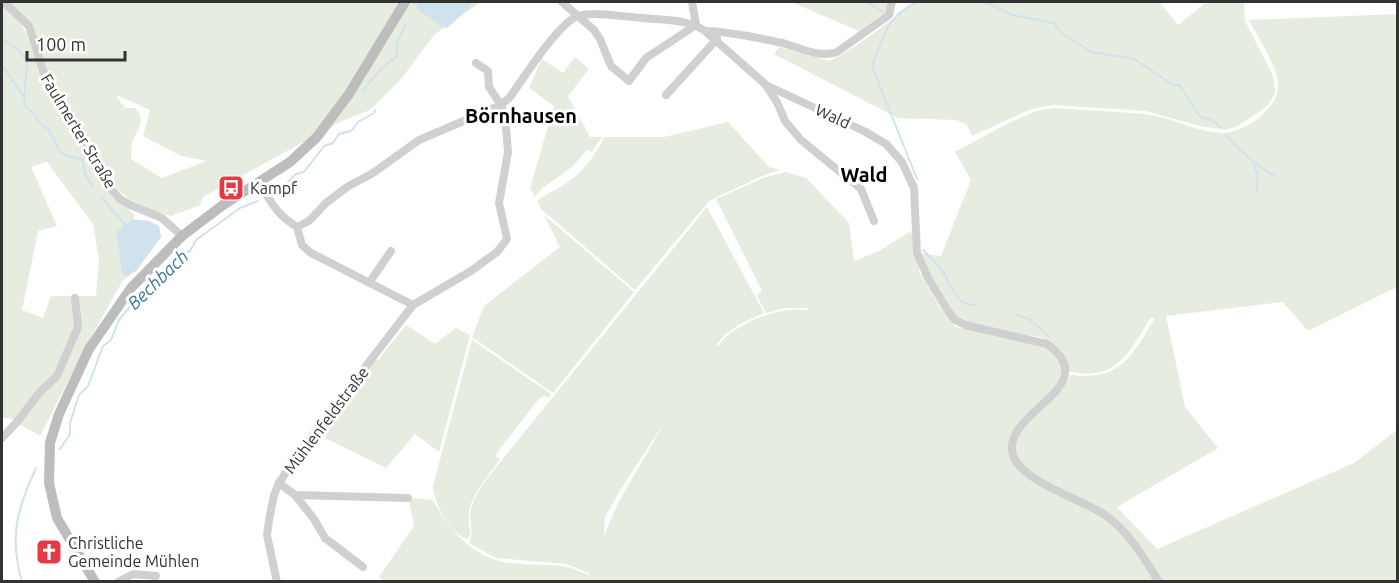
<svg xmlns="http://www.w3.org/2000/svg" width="1399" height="583" font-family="Ubuntu,sans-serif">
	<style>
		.green { fill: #e6ecdf; fill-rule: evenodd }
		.water { fill: #cfe2ee }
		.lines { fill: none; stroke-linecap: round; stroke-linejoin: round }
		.stream { stroke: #cfe2ee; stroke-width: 2 }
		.minor { stroke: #d0d0d0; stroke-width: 8 }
		.secondary { stroke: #bdbdbd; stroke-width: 10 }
		.labels { text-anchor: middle; stroke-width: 6; stroke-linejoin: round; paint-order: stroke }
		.street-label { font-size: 16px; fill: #333; stroke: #fff }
		.poi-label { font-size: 16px; fill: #333; stroke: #fff; text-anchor: start }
		.water-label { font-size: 18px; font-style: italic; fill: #3f7597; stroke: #fff }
		.quarter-label { font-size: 20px; font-weight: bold; fill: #000; stroke: #fff }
	</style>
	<rect width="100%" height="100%" fill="#fff"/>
	<!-- green -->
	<g class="green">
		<path d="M7,2H481L434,35L401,79L370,110L342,121L203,197L200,205L171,216L149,209L130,200L108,181L50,81L28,20ZM116,95L150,110L143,136L181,156L207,161L162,178L131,159C131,154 131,148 132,144C136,128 147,125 136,108H125Z"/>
		<path d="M791,2H888L887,11L859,31Z"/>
		<path d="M917,2H1164L1161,4L1178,25L1207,2H1244L1245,21L1274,78L1275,92L1271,101L1265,108L1236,127L1225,130L1200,126L1145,111L1054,105L1031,109L972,136L966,124L956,120L898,118L774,54L779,47L829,61C861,46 887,21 917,2Z"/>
		<path d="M2,5L19,21L26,32L43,79L73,125L108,193L135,215L133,219L116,232L122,273L127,277L122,282L86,346L40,436L9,418H2ZM47,162L93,224L99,260L96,296H51L43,318L22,310L38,231L57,226L31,167Z"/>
		<path d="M1397,14V287L1308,331L1283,302L1166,316L1185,407L1218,448L1117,507L1157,549L1354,463L1397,430V581L385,582L379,577L414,526L409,500L414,498L433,500C447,526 467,551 496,560C517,566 541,564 562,566C571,567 580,572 589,575V573L566,564L496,558L469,543C475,532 468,520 471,509C477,487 500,463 514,445L707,207L764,313C747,320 725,330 716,346H719C728,328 770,311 790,310C796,309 802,310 809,310L807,308H785L766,313L757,296L762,291L716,199L763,178L785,172L806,178L849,223L854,261L879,251L911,231L920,273L941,309L956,327L1040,345L1055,354L1061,365V373L1058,384L1034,408L1038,413L1062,390L1071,375C1122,381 1132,355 1155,318H1150C1130,352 1115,383 1069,371C1064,353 1057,344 1040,337C1017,333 966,329 950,312C941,301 927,267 920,253L941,256L971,180L955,152C979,140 1022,113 1046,109C1059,107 1074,110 1088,110C1112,112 1137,112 1161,117C1180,122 1203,133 1223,133C1244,133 1278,109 1278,86C1279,69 1257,36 1249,20ZM666,420L618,503L604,536L605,517L619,492Z"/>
		<path d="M575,57L589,69L568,96L590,137H602L592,152L587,150L572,167L541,189L535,197L530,188L554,106L529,88L542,59L563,73Z"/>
		<path d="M728,122L769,167L780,170L762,176L709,201L635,290L541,209L537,200C575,179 583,175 605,137H664Z"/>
		<path d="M544,215L634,292L553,393L472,337L484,306L560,247Z"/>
		<path d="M406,325L435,344L456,328L470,335L439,452L415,434L386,468L317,434L375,359L378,360Z"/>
		<path d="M472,340L551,394L549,398L543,396L537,401L499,450L495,456L500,459C491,472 470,497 469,512C468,520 470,529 470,536L467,539C450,533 434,504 433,486Z"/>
	</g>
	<!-- water -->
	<g class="water">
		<path d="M419,2H473L470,7L447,28L442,27L416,8Z"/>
		<path d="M133,219L149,221L159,226L161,237L137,270L127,277L122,273L116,232Z"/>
	</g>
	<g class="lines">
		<!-- stream -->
		<g class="stream">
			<path d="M867,2L883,12"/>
			<path d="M985,2L1012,15L1054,23L1061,33L1092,52L1134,59L1173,85H1179L1200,117L1213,120L1220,127"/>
			<path d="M414,5L415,2"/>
			<path d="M2,39L19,50L27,62L24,99L26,108L35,114L38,122L49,130L60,152L68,156L82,159L85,174L94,188"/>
			<path d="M2,65L24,97"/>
			<path d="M363,93C369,81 385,63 397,57V43L406,24"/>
			<path d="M1226,135C1233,145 1263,171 1274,175"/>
			<path d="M1253,162L1258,176L1257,191"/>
			<path d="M917,179L873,69V63C886,33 886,17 917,2"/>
			<path d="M273,196L296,174L304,172L324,146L333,143L339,134L351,131L358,122L374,113L375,110"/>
			<path d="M101,197L126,226"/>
			<path d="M923,250C929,256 935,261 940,268C950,280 955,307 975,305"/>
			<path d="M1015,314L1029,319L1049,336"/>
			<path d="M60,449L70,434V423L79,395L88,386L103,346L111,340L119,320L145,288L179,256L190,251L196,240L240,208L258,201"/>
			<path d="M22,582C9,537 17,509 36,468"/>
		</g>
		<!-- minor -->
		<g class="minor">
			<path d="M4,2L29,26L46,80L81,131L107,185L120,199L130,205L162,218L182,236"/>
			<path d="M562,2L594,30L600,39L611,66L629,81L646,58L696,25L692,2"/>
			<path d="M707,31C731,32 754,37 778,42C798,46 817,59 837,52L889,15L892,2"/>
			<path d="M766,85L864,131L886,144L902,162L914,188L917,253L928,278L946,308L955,320L965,325L1047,344C1107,388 1000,411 1013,455C1022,483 1084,499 1108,517C1130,534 1144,558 1159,582"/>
			<path d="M666,95L717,39"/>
			<path d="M259,183C273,204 275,213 297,227L309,221L326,203L347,187L373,173L419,140L501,105L510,97C523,79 559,22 578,16C595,11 625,17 643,18C663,20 688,19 705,31L765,84L777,102L785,121L801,140L861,189L874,221"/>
			<path d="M297,227L302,245L311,253L413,305"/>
			<path d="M369,283L391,251"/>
			<path d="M2,438L17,422L39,393L57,376L78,327L75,298"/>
			<path d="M279,483L295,495L408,498"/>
			<path d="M295,495L314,519L325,538L363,567"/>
			<path d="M118,582L133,574L156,576"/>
			<path d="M277,582L267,535L269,520L274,495L279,483L296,457L413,305L471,271L497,252L507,239L499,203L508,152L505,116L501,105L489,87L488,71L476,63"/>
		</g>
		<!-- secondary -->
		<path class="secondary" d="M95,582L57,518L49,483L50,443L59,414L89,349L131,288L182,236L223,205L290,162L317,137L349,94L405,2"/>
	</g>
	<!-- icons -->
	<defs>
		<g id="bus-square" transform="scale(1.35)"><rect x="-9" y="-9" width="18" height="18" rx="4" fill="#e63946" stroke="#fff"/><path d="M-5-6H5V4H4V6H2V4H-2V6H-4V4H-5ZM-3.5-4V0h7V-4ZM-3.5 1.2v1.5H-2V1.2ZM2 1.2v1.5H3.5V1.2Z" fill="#fff"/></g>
		<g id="church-square" transform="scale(1.35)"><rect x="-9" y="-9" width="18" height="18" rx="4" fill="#e63946" stroke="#fff"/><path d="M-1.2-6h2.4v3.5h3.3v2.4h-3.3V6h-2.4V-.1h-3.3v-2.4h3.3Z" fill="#fff"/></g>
	</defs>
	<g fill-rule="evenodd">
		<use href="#bus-square" x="231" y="188"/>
		<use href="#church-square" x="49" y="552"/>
	</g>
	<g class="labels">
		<!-- street labels -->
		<g class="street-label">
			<text transform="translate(833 116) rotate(25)" y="6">Wald</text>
			<text transform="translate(79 131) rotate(59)" y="6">Faulmerter Straße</text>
			<text transform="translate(326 420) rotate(-53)" y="6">Mühlenfeldstraße</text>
		</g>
		<!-- poi labels -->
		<g class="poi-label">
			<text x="250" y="194">Kampf</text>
			<text x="68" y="549">Christliche<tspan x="68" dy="18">Gemeinde Mühlen</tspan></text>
		</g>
		<!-- water labels -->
		<g class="water-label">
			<text transform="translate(158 280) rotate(-44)" y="6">Bechbach</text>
		</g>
		<!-- quarter labels -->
		<g class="quarter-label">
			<text x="521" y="123">Börnhausen</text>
			<text x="864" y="182">Wald</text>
		</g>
	</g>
	<!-- border -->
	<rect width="1399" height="583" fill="none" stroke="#333333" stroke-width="6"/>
	<!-- scale -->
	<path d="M27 51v9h98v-9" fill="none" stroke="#333333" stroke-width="3"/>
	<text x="36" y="51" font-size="18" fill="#333333" stroke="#ffffff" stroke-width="4.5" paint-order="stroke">100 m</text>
</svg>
